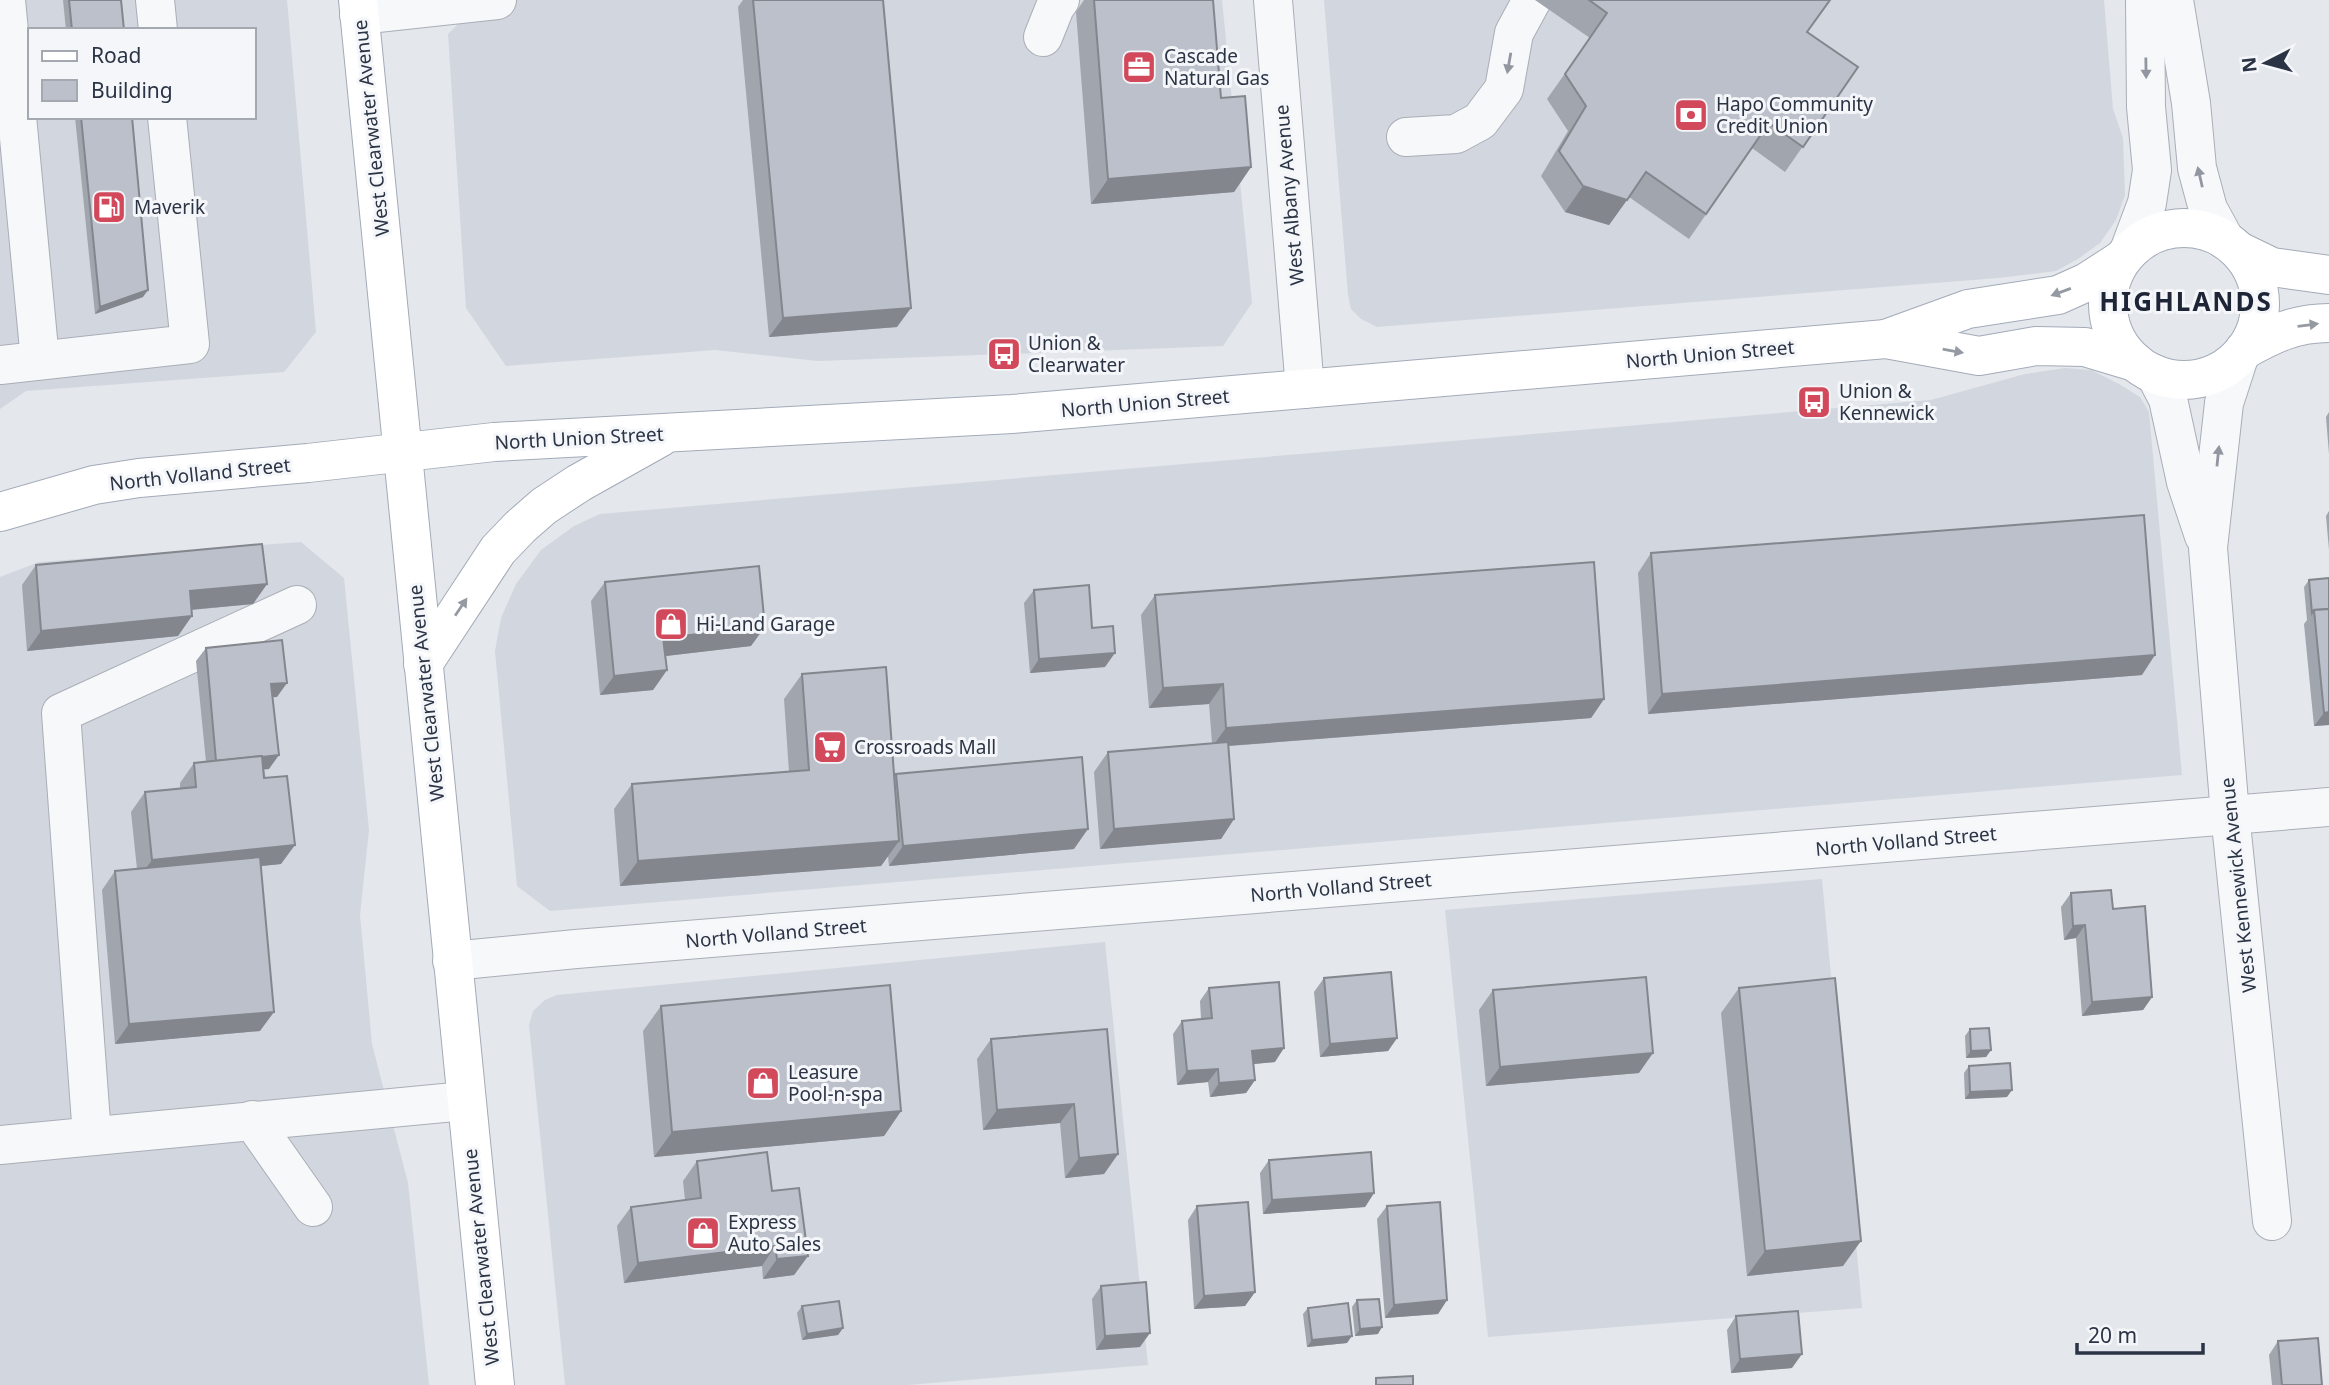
<svg xmlns="http://www.w3.org/2000/svg" width="2329" height="1385" font-family="'Noto Sans',sans-serif">
	<style>
		.built { fill: #d2d6de; fill-rule: evenodd }
		.lines { fill: none; stroke-linecap: round; stroke-linejoin: round }
		.minor-casing { stroke: #a9aeb7; stroke-width: 40 }
		.major-casing { stroke: #a3abb8; stroke-width: 40 }
		.minor { stroke: #f7f8fa; stroke-width: 38 }
		.major { stroke: #fff; stroke-width: 38 }
		.wall { fill: #a1a5ae }
		.shaded-wall { fill: #83868d }
		.building { fill: #bbc0ca; stroke: #83868d; stroke-width: 2 }
		.oneway { fill: #9196a0 }
		.oneway2 { fill: #959aa2 }
		.labels { text-anchor: middle; stroke-width: 6; stroke-linejoin: round; paint-order: stroke }
		.poi-label { font-size: 19px; fill: #2b3445; stroke: #f4f6f9; text-anchor: start }
		.street-label { font-size: 19px; fill: #2b3445; stroke: #f4f6f9 }
		.district-label { font-size: 26px; font-weight: bold; letter-spacing: 2px; fill: #1d2536; stroke: #f4f6f9 }
	</style>
	<rect width="100%" height="100%" fill="#e4e7ec"/>
	<!-- built -->
	<g class="built">
		<path d="M0,0H287L316,332L284,372L26,391L0,409ZM30,30H254V117H30Z"/>
		<path d="M475,0H1222L1252,303L1223,346L818,361L715,350L506,366L466,308L448,34L476,6Z"/>
		<path d="M1324,0H2104L2113,109L2123,138L2125,195L2116,220L2100,243L2078,259L2056,271L1998,278L1377,327L1361,319L1351,309L1348,295Z"/>
		<path d="M2065,368L2091,370L2119,384L2140,397L2149,412L2182,775L550,911L517,886L495,651L501,618L516,584L541,550L574,526L600,514L1931,400L2025,374Z"/>
		<path d="M301,542L344,578L369,830L360,915L372,1044L408,1183L429,1385H0V577L39,562Z"/>
		<path d="M1822,879L1862,1308L1488,1337L1445,910Z"/>
		<path d="M1105,942L1148,1365L908,1385H565L529,1025L533,1011L545,1000L557,995Z"/>
	</g>
	<g class="lines">
		<!-- minor casing -->
		<g class="minor-casing">
			<g id="minor">
				<path d="M6,0L40,360"/>
				<path d="M155,0L158,30"/>
				<path d="M1273,0L1305,389"/>
				<path d="M2174,0L2191,103L2197,168L2208,209L2225,240"/>
				<path d="M359,15L497,0"/>
				<path d="M1043,37L1055,7L1060,0"/>
				<path d="M1406,137L1456,134L1480,121L1504,89L1514,33L1532,0"/>
				<path d="M2129,251L2147,203L2152,170L2146,107L2145,0"/>
				<path d="M2239,357L2224,403L2208,548L2230,814L2272,1221"/>
				<path d="M0,365L190,344L167,117"/>
				<path d="M2155,374L2168,399L2186,482L2204,536"/>
				<path d="M452,961L576,949L2329,807"/>
				<path d="M252,1120L313,1207"/>
				<path d="M92,1136L61,713L297,605"/>
				<path d="M0,1145L465,1101"/>
			</g>
		</g>
		<!-- major casing -->
		<g class="major-casing">
			<g id="major">
				<path d="M358,0L495,1385"/>
				<circle cx="2184" cy="304" r="76"/>
				<path d="M2241,252L2272,267L2329,275"/>
				<path d="M1888,338L1968,309L2058,295L2087,282L2121,260"/>
				<path d="M2244,350C2273,334 2295,323 2329,323"/>
				<path d="M0,512L94,485L139,478L308,463L494,442L1012,414L1886,339L1979,356L2036,346L2085,347L2135,362"/>
				<path d="M423,664L498,550L520,527L544,506L579,483L661,437"/>
			</g>
		</g>
		<!-- minor -->
		<use href="#minor" class="minor"/>
		<!-- major -->
		<use href="#major" class="major"/>
	</g>
	<!-- wall -->
	<g class="wall">
		<path d="M63,0H121L124,30H66Z"/>
		<path d="M743,0H883L897,327L769,337L738,7Z"/>
		<path d="M1084,0H1094L1221,98L1251,167L1234,192L1091,204L1076,12Z"/>
		<path d="M1535,0H1829L1807,32L1858,67L1785,172L1752,148L1689,239L1629,197L1609,225L1565,212L1541,176L1568,131L1547,99L1590,38Z"/>
		<path d="M75,117H132L143,297L95,314Z"/>
		<path d="M2329,412V454L2326,417Z"/>
		<path d="M2329,511V550L2326,516Z"/>
		<path d="M1651,553L2142,675L1648,714L1638,573Z"/>
		<path d="M36,565L267,584L253,604L192,610L178,636L27,651L22,585Z"/>
		<path d="M2329,578V725L2314,726L2304,624L2307,620L2304,587L2309,580Z"/>
		<path d="M605,582L751,646L665,656L667,670L653,690L600,695L591,601Z"/>
		<path d="M1034,590L1092,628L1105,667L1030,673L1024,603Z"/>
		<path d="M1155,595L1604,699L1591,718L1229,746L1234,819L1221,839L1100,849L1094,772L1108,752L1212,743L1209,704L1149,708L1141,615Z"/>
		<path d="M206,648L277,697H273L269,769H264L281,864L261,866L260,1031L115,1044L102,890L115,871L137,869L131,812L145,792L180,789V783L194,763L206,762L196,661Z"/>
		<path d="M802,674L894,776L896,774L1074,849L889,866L888,856L881,866L620,886L614,809L632,784L789,772L784,699Z"/>
		<path d="M2071,893L2113,909L2152,997L2143,1010L2082,1016L2076,938L2064,940L2061,907Z"/>
		<path d="M1324,978L1397,1038L1388,1051L1320,1057L1314,992Z"/>
		<path d="M1209,988L1275,1062L1254,1064L1255,1080L1246,1093L1210,1097L1208,1082L1177,1085L1173,1034L1182,1021L1201,1019L1200,1001Z"/>
		<path d="M1739,988L1843,1266L1747,1276L1721,1013Z"/>
		<path d="M1493,990L1639,1073L1486,1086L1479,1010Z"/>
		<path d="M661,1006L901,1111L884,1136L654,1157L643,1031Z"/>
		<path d="M1107,1029L1118,1154L1104,1174L1065,1178L1060,1123L983,1130L977,1059L991,1039Z"/>
		<path d="M1970,1029L1991,1050L1986,1057L1966,1058L1965,1036Z"/>
		<path d="M1969,1066L2007,1097L1965,1099L1964,1073Z"/>
		<path d="M1269,1160L1374,1193L1365,1207L1263,1214L1260,1173Z"/>
		<path d="M697,1161L772,1191L808,1256L794,1275L763,1279L762,1266L624,1283L617,1226L631,1207L685,1200L683,1181Z"/>
		<path d="M1197,1206L1255,1292L1245,1306L1194,1309L1188,1220Z"/>
		<path d="M1387,1206L1447,1300L1438,1314L1385,1318L1377,1219Z"/>
		<path d="M1101,1286L1140,1347L1096,1350L1092,1299Z"/>
		<path d="M1357,1300L1378,1334L1355,1336L1352,1307Z"/>
		<path d="M802,1306L843,1328L838,1335L802,1340L797,1313Z"/>
		<path d="M1308,1308L1347,1343L1307,1347L1303,1314Z"/>
		<path d="M1736,1316L1792,1368L1731,1373L1727,1330Z"/>
		<path d="M2278,1341L2322,1385H2272L2269,1355Z"/>
	</g>
	<!-- shaded-wall -->
	<g class="shaded-wall">
		<path d="M1251,167L1234,192L1091,204L1108,179Z"/>
		<path d="M1583,186L1627,200L1609,225L1565,212Z"/>
		<path d="M148,290L143,297L95,314L100,307Z"/>
		<path d="M911,308L897,327L769,337L783,318Z"/>
		<path d="M267,584L253,604L176,611L190,591Z"/>
		<path d="M192,616L178,636L27,651L41,631Z"/>
		<path d="M765,627L751,646L649,658L663,638Z"/>
		<path d="M1115,653L1105,667L1030,673L1039,659Z"/>
		<path d="M2155,655L2142,675L1648,714L1662,694Z"/>
		<path d="M667,670L653,690L600,695L614,676Z"/>
		<path d="M287,683L277,697L262,698L271,684Z"/>
		<path d="M1223,684L1209,704L1149,708L1163,688Z"/>
		<path d="M1604,699L1591,718L1212,747L1226,728Z"/>
		<path d="M2329,712V725L2314,726L2324,713Z"/>
		<path d="M279,755L269,769L207,775L217,761Z"/>
		<path d="M1234,819L1221,839L1100,849L1114,829Z"/>
		<path d="M1088,829L1074,849L889,866L903,846Z"/>
		<path d="M899,841L881,866L620,886L638,861Z"/>
		<path d="M295,845L281,864L138,879L152,860Z"/>
		<path d="M2085,925L2076,938L2064,940L2073,926Z"/>
		<path d="M2152,997L2143,1010L2082,1016L2092,1002Z"/>
		<path d="M274,1012L260,1031L115,1044L129,1024Z"/>
		<path d="M1397,1038L1388,1051L1320,1057L1330,1044Z"/>
		<path d="M1284,1048L1275,1062L1243,1065L1252,1051Z"/>
		<path d="M1991,1050L1986,1057L1966,1058L1971,1051Z"/>
		<path d="M1653,1053L1639,1073L1486,1086L1500,1067Z"/>
		<path d="M1218,1069L1208,1082L1177,1085L1187,1071Z"/>
		<path d="M1255,1080L1246,1093L1210,1097L1219,1083Z"/>
		<path d="M2012,1090L2007,1097L1965,1099L1970,1092Z"/>
		<path d="M1074,1104L1060,1123L983,1130L997,1110Z"/>
		<path d="M901,1111L884,1136L654,1157L672,1132Z"/>
		<path d="M1118,1154L1104,1174L1065,1178L1079,1158Z"/>
		<path d="M1374,1193L1365,1207L1263,1214L1272,1200Z"/>
		<path d="M1861,1241L1843,1266L1747,1276L1765,1251Z"/>
		<path d="M775,1246L762,1266L624,1283L638,1263Z"/>
		<path d="M808,1256L794,1275L763,1279L777,1259Z"/>
		<path d="M1255,1292L1245,1306L1194,1309L1204,1296Z"/>
		<path d="M1447,1300L1438,1314L1385,1318L1394,1305Z"/>
		<path d="M1382,1327L1378,1334L1355,1336L1360,1329Z"/>
		<path d="M843,1328L838,1335L802,1340L807,1334Z"/>
		<path d="M1150,1333L1140,1347L1096,1350L1105,1336Z"/>
		<path d="M1352,1336L1347,1343L1307,1347L1312,1340Z"/>
		<path d="M1802,1354L1792,1368L1731,1373L1740,1359Z"/>
	</g>
	<!-- building -->
	<g class="building">
		<path d="M69,0H121L124,30H72Z"/>
		<path d="M753,0H883L911,308L783,318Z"/>
		<path d="M1094,0H1213L1221,98L1245,96L1251,167L1108,179Z"/>
		<path d="M1589,0H1830L1807,32L1858,67L1803,147L1769,123L1706,214L1646,172L1627,200L1583,186L1559,151L1586,106L1565,74L1607,13Z"/>
		<path d="M81,117H132L148,290L100,307Z"/>
		<path d="M2144,515L2155,655L1662,694L1651,553Z"/>
		<path d="M262,544L267,584L190,591L192,616L41,631L36,565Z"/>
		<path d="M1594,562L1604,699L1226,728L1223,684L1163,688L1155,595Z"/>
		<path d="M759,566L765,627L663,638L667,670L614,676L605,582Z"/>
		<path d="M2329,578V609L2314,610L2312,613L2309,580Z"/>
		<path d="M1089,585L1092,628L1113,626L1115,653L1039,659L1034,590Z"/>
		<path d="M2329,609V712L2324,713L2314,610Z"/>
		<path d="M282,640L287,683L271,684L279,755L262,757V756L216,761L206,648Z"/>
		<path d="M886,667L899,841L638,861L632,784L809,770L802,674Z"/>
		<path d="M1228,742L1234,819L1114,829L1108,752Z"/>
		<path d="M262,756L264,778L287,776L295,845L152,860L145,792L196,787L194,763Z"/>
		<path d="M1082,757L1088,829L903,846L896,774Z"/>
		<path d="M260,857L274,1012L129,1024L115,871Z"/>
		<path d="M2111,890L2113,909L2145,906L2152,997L2092,1002L2085,925L2073,926L2071,893Z"/>
		<path d="M1391,972L1397,1038L1330,1044L1324,978Z"/>
		<path d="M1646,977L1653,1053L1500,1067L1493,990Z"/>
		<path d="M1835,978L1861,1241L1765,1251L1739,988Z"/>
		<path d="M1279,982L1284,1048L1252,1051L1255,1080L1219,1083L1218,1069L1187,1071L1182,1021L1212,1018L1209,988Z"/>
		<path d="M890,985L901,1111L672,1132L661,1006Z"/>
		<path d="M1989,1028L1991,1050L1971,1051L1970,1029Z"/>
		<path d="M1107,1029L1118,1154L1079,1158L1074,1104L997,1110L991,1039Z"/>
		<path d="M2010,1063L2012,1090L1970,1092L1969,1066Z"/>
		<path d="M767,1152L772,1191L799,1188L808,1256L777,1259L775,1246L638,1263L631,1207L701,1198L697,1161Z"/>
		<path d="M1371,1152L1374,1193L1272,1200L1269,1160Z"/>
		<path d="M1248,1202L1255,1292L1204,1296L1197,1206Z"/>
		<path d="M1440,1202L1447,1300L1394,1305L1387,1206Z"/>
		<path d="M1146,1282L1150,1333L1105,1336L1101,1286Z"/>
		<path d="M1379,1299L1382,1327L1360,1329L1357,1300Z"/>
		<path d="M839,1301L843,1328L807,1334L802,1306Z"/>
		<path d="M1348,1303L1352,1336L1312,1340L1308,1308Z"/>
		<path d="M1798,1311L1802,1354L1740,1359L1736,1316Z"/>
		<path d="M2318,1338L2322,1385H2282L2278,1341Z"/>
		<path d="M1413,1376V1385H1376V1378Z"/>
	</g>
	<!-- one-way arrows -->
	<defs><path id="oneway-solid" d="M-6-.8H1V-3.2L6.5 0L1 3.2V.8H-6Z" transform="scale(1.75)"/></defs>
	<g class="oneway">
		<use href="#oneway-solid" transform="translate(1509 63) rotate(100)"/>
		<use href="#oneway-solid" transform="translate(2146 68) rotate(89)"/>
		<use href="#oneway-solid" transform="translate(2200 177) rotate(-103)"/>
		<use href="#oneway-solid" transform="translate(2218 456) rotate(-84)"/>
	</g>
	<g class="oneway2">
		<use href="#oneway-solid" transform="translate(2061 292) rotate(160)"/>
		<use href="#oneway-solid" transform="translate(2308 325) rotate(-7)"/>
		<use href="#oneway-solid" transform="translate(1953 351) rotate(10)"/>
		<use href="#oneway-solid" transform="translate(461 607) rotate(-56)"/>
	</g>
	<!-- icons -->
	<defs>
		<g id="office-square" transform="scale(1.75)"><rect x="-9" y="-9" width="18" height="18" rx="4" fill="#d1495b" stroke="#f4f6f9"/><path d="M-6-3h4V-5.5h4V-3h4V5H-6ZM-1-4.5V-3h2v-1.5ZM-6 0V1H6V0Z" fill="#fff"/></g>
		<g id="bank-square" transform="scale(1.75)"><rect x="-9" y="-9" width="18" height="18" rx="4" fill="#d1495b" stroke="#f4f6f9"/><path d="M-6-4H6V4H-6ZM0-2.3a2.3 2.3 0 1 0 0 4.6a2.3 2.3 0 1 0 0-4.6Z" fill="#fff"/></g>
		<g id="fuel-square" transform="scale(1.75)"><rect x="-9" y="-9" width="18" height="18" rx="4" fill="#d1495b" stroke="#f4f6f9"/><path d="M-5.5-6h7V0h2V4h1.3V-2.5L3-4.5l.8-.8L6-3V5H2.5V1h-1V6h-7ZM-4.2-4.7v3.2H.2V-4.7Z" fill="#fff"/></g>
		<g id="bus-square" transform="scale(1.75)"><rect x="-9" y="-9" width="18" height="18" rx="4" fill="#d1495b" stroke="#f4f6f9"/><path d="M-5-6H5V4H4V6H2V4H-2V6H-4V4H-5ZM-3.5-4V0h7V-4ZM-3.5 1.2v1.5H-2V1.2ZM2 1.2v1.5H3.5V1.2Z" fill="#fff"/></g>
		<g id="shop-square" transform="scale(1.75)"><rect x="-9" y="-9" width="18" height="18" rx="4" fill="#d1495b" stroke="#f4f6f9"/><path d="M-5-2.5h2.3a2.7 3.5 0 0 1 5.4 0H5L5.5 6h-11ZM-1.5-2.5h3a1.5 2.3 0 0 0-3 0Z" fill="#fff"/></g>
		<g id="supermarket-square" transform="scale(1.75)"><rect x="-9" y="-9" width="18" height="18" rx="4" fill="#d1495b" stroke="#f4f6f9"/><path d="M-6-5.5h2.5l.6 2H6L4.5 2H-2.5L-4.4-4H-6ZM-1.5 3.2a1.3 1.3 0 1 0 .1 0ZM3 3.2a1.3 1.3 0 1 0 .1 0Z" fill="#fff"/></g>
	</defs>
	<g fill-rule="evenodd">
		<use href="#office-square" x="1139" y="67"/>
		<use href="#bank-square" x="1691" y="115"/>
		<use href="#fuel-square" x="109" y="207"/>
		<use href="#bus-square" x="1004" y="354"/>
		<use href="#bus-square" x="1814" y="402"/>
		<use href="#shop-square" x="671" y="624"/>
		<use href="#supermarket-square" x="830" y="747"/>
		<use href="#shop-square" x="763" y="1083"/>
		<use href="#shop-square" x="703" y="1233"/>
	</g>
	<g class="labels">
		<!-- poi labels -->
		<g class="poi-label">
			<text x="1164" y="63">Cascade<tspan x="1164" dy="22">Natural Gas</tspan></text>
			<text x="1716" y="111">Hapo Community<tspan x="1716" dy="22">Credit Union</tspan></text>
			<text x="134" y="214">Maverik</text>
			<text x="1028" y="350">Union &amp;<tspan x="1028" dy="22">Clearwater</tspan></text>
			<text x="1839" y="398">Union &amp;<tspan x="1839" dy="22">Kennewick</tspan></text>
			<text x="696" y="631">Hi-Land Garage</text>
			<text x="854" y="754">Crossroads Mall</text>
			<text x="788" y="1079">Leasure<tspan x="788" dy="22">Pool-n-spa</tspan></text>
			<text x="728" y="1229">Express<tspan x="728" dy="22">Auto Sales</tspan></text>
		</g>
		<!-- street labels -->
		<g class="street-label">
			<text transform="translate(371 128) rotate(-96)" y="7">West Clearwater Avenue</text>
			<text transform="translate(1289 195) rotate(-95)" y="7">West Albany Avenue</text>
			<text transform="translate(1710 354) rotate(-5)" y="7">North Union Street</text>
			<text transform="translate(1145 403) rotate(-5)" y="7">North Union Street</text>
			<text transform="translate(579 438) rotate(-3)" y="7">North Union Street</text>
			<text transform="translate(200 474) rotate(-6)" y="7">North Volland Street</text>
			<text transform="translate(426 693) rotate(-96)" y="7">West Clearwater Avenue</text>
			<text transform="translate(1906 841) rotate(-5)" y="7">North Volland Street</text>
			<text transform="translate(2238 885) rotate(-96)" y="7">West Kennewick Avenue</text>
			<text transform="translate(1341 887) rotate(-5)" y="7">North Volland Street</text>
			<text transform="translate(776 933) rotate(-5)" y="7">North Volland Street</text>
			<text transform="translate(481 1257) rotate(-96)" y="7">West Clearwater Avenue</text>
		</g>
		<!-- district labels -->
		<g class="district-label">
			<text x="2186" y="311">HIGHLANDS</text>
		</g>
	</g>
	<!-- legend -->
	<rect x="28" y="28" width="228" height="91" fill="#f4f6f9" stroke="#a4a8b1" stroke-width="2"/>
	<rect x="42" y="51" width="35" height="10" fill="#ffffff" stroke="#a4a8b1" stroke-width="2"/>
	<text x="91" y="63" font-size="21" fill="#2b3445">Road</text>
	<rect x="42" y="80" width="35" height="21" fill="#bbc0ca" stroke="#a4a8b1" stroke-width="2"/>
	<text x="91" y="98" font-size="21" fill="#2b3445">Building</text>
	<!-- north arrow -->
	<g transform="translate(2266 63) rotate(264)" stroke="#f4f6f9" stroke-width="5" paint-order="stroke">
	<path d="M0-5L12 26L0 18L-12 26Z" fill="#2b3445"/>
	<text y="-10" font-size="19" font-weight="bold" text-anchor="middle" fill="#2b3445">N</text>
	</g>
	<!-- scale -->
	<path d="M2077 1343v10h126v-10" fill="none" stroke="#2b3445" stroke-width="3.5"/>
	<text x="2088" y="1343" font-size="21" fill="#2b3445" stroke="#f4f6f9" stroke-width="5" paint-order="stroke">20 m</text>
</svg>
